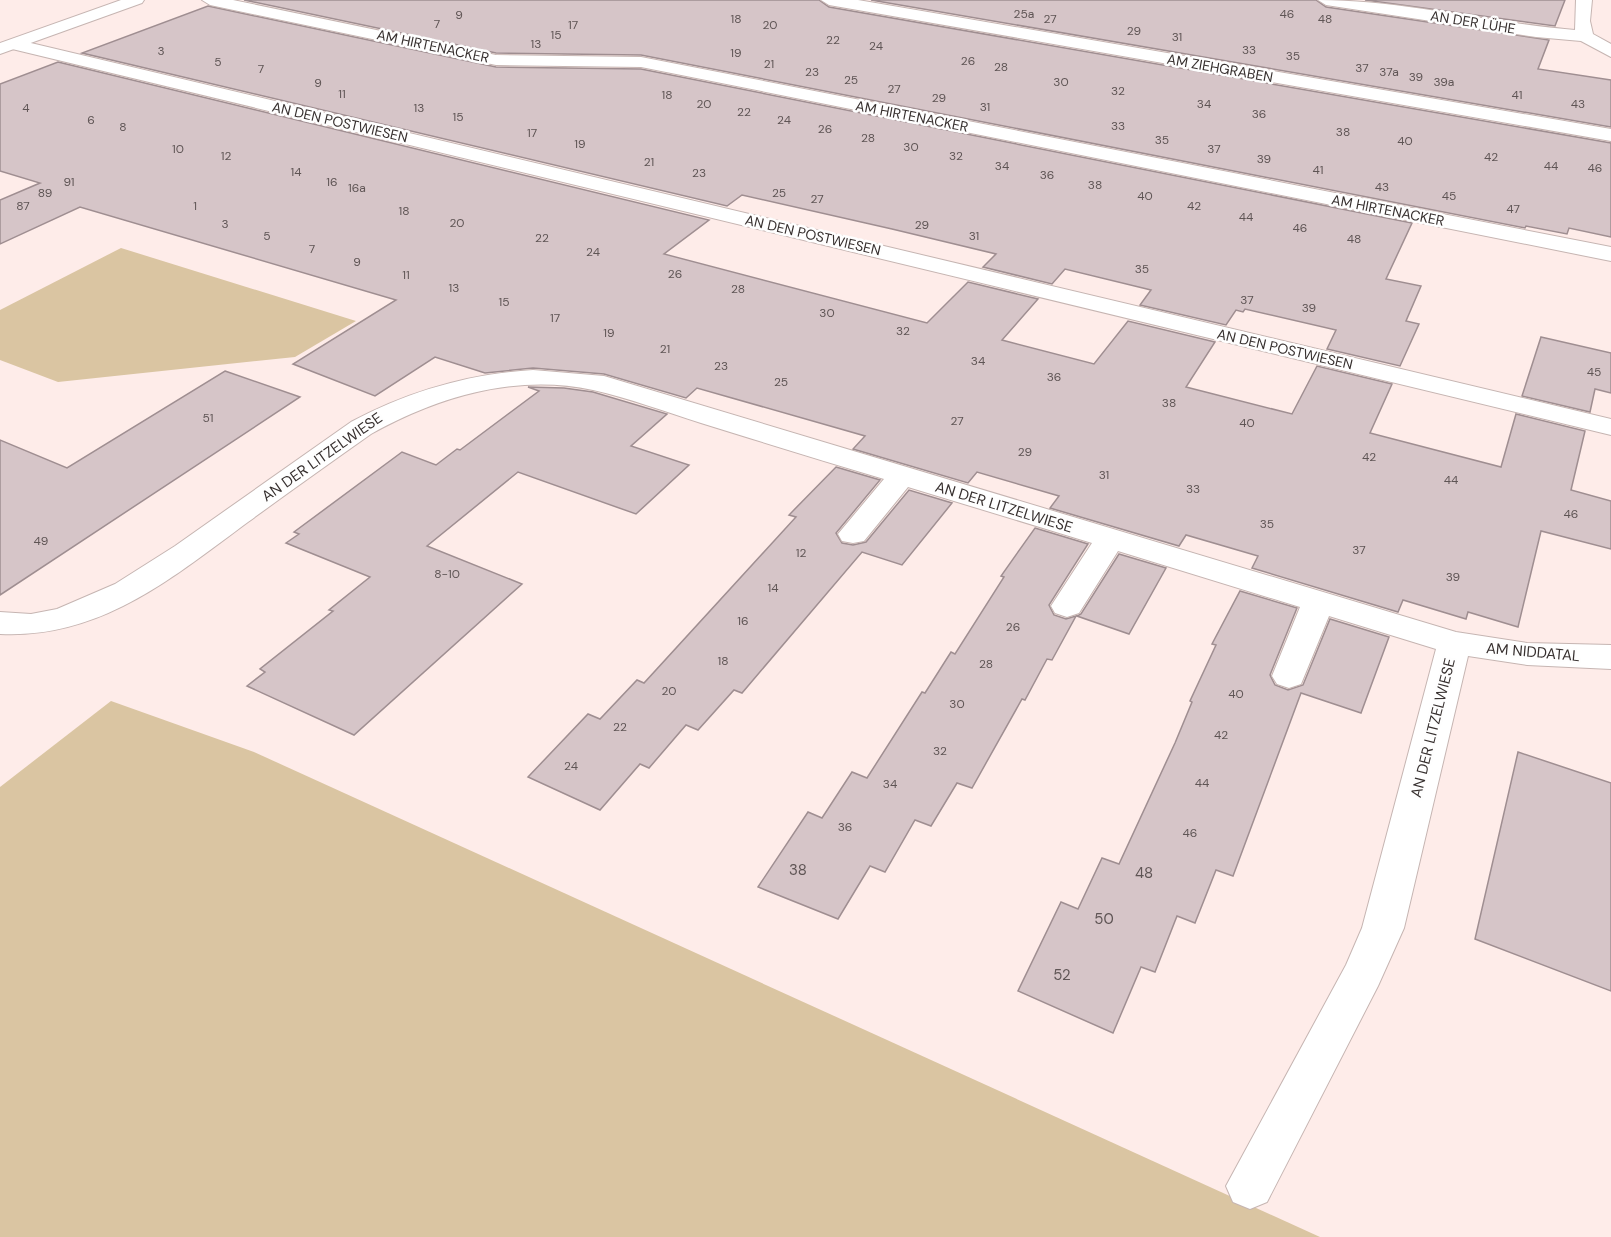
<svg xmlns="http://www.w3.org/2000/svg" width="1611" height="1237" font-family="'DM Sans',sans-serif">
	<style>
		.green { fill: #dac5a2 }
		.building { fill: #d6c5c8; stroke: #9f8e91; stroke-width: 1.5 }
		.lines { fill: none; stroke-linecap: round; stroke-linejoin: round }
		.minor-casing { stroke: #c6b5b2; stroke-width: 2 }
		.major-casing { stroke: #c6b5b2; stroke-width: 2 }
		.minor { fill: #fff; fill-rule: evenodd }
		.major { fill: #fff; fill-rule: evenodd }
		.labels { text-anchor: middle; stroke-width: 5; stroke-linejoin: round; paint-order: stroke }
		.number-label { font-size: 12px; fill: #5f5555 }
		.far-street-label { font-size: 14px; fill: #37302f; stroke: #fefefe }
		.street-label { font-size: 15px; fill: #37302f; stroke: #fefefe }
		.near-number-label { font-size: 15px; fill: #5f5555 }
	</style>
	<rect width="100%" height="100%" fill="#feece9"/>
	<!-- green -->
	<g class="green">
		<path d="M121,248L356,321L295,357L58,382L0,360V310Z"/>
		<path d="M111,701L254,752L1320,1237H0V787Z"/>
	</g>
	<!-- building -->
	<g class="building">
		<path d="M244,0H819L829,7L1611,143V237L1569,228L1567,234L1526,226L1525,228L641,55L496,53Z"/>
		<path d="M871,0H1316L1326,7L1549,40L1538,69L1611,80V127Z"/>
		<path d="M1365,0H1565L1555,26Z"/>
		<path d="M208,6L496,67L641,69L1412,223L1386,279L1421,286L1406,321L1419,324L1400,366L1327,349L1336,330L1245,309L1243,312L1236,310L1226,325L1140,305L1151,290L1065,269L1052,284L983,267L996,254L892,229L742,195L727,206L82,53Z"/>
		<path d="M58,62L709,220L664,254L927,323L968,282L1038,299L1002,340L1094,364L1128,321L1215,342L1186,387L1292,414L1317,366L1392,384L1370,433L1501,467L1516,414L1585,431L1571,490L1611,501V549L1541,531L1518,627L1468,612L1466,619L1403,600L1398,612L1252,568L1258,556L1186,535L1179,546L1050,508L1059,496L977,472L968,483L853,449L865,436L697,388L686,398L604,374L533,368L485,373L435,357L375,396L293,364L396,300L80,207L0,244V200L40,183L0,171V84Z"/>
		<path d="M1541,337L1611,353V393L1595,389L1590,412L1522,396Z"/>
		<path d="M225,371L300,397L0,595V440L67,468Z"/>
		<path d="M528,387L564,388L593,392L667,414L631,446L689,465L636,514L518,472L427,546L522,584L354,735L247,686L265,672L260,669L333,611L329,610L370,577L286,543L299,534L294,532L402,452L436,465L457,449L460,450L539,391Z"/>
		<path d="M836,467L880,480L836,533L842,543L853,545L866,542L909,490L952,503L902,565L862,552L742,693L734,690L698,730L686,725L649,768L640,764L600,810L528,777L588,714L600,719L637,680L644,683L796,517L789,515Z"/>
		<path d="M1035,528L1088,544L1049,605L1054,615L1066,619L1076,616L1052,660L1047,659L1025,700L1022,699L972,788L957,783L931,826L915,820L885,872L870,866L838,919L758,887L808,812L822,818L852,772L867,778L922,692L925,693L951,652L955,654L1004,577L1001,576Z"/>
		<path d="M1119,554L1166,568L1129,634L1077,616L1081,614Z"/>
		<path d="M1240,591L1297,608L1270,675L1275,685L1288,690L1303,685L1330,619L1389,637L1361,713L1301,693L1233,876L1216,870L1195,923L1177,916L1155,972L1141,967L1113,1033L1018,991L1061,902L1078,909L1102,858L1119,864L1175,743L1192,702L1190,701L1216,645L1212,644Z"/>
		<path d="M1518,752L1611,783V991L1475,939Z"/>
	</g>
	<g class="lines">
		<!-- minor casing -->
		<g class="minor-casing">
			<g id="minor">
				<path d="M202,0H233L496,55L641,57L1611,247V261L641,67L496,65L210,5Z"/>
				<path d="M821,0H858L1611,129V141L829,5Z"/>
				<path d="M1318,0C1404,0 1489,23 1575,30L1576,0H1592L1590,21L1593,34L1611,44V57L1581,41L1536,37L1326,5Z"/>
				<path d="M14,39L1611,419V435L8,48L5,44Z"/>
				<path d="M533,370L604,376L1456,632L1527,643L1611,645V669L1527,665L1468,656L1404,928L1378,986L1267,1202L1250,1209L1233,1202L1226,1186L1346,965L1362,928L1436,649L1329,616L1301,684L1289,688L1277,684L1272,676L1300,607L1118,551L1079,613L1067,617L1055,613L1051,606L1092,543L908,487L864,541L853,543L842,541L838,534L884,479C823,461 762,442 701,423C666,412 629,398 593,390C516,373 437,397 371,434C330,463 289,492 248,522C172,578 100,639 0,634V612L31,614L57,609L115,584L175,546L351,422C409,391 468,374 533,370Z"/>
			</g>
		</g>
		<!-- major casing -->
		<g class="major-casing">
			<path id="major" d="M121,0H144L142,3L0,54V43Z"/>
		</g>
		<!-- minor -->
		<use href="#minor" class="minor"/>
		<!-- major -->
		<use href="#major" class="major"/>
	</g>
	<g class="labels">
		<!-- number labels -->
		<g class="number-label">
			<text x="1024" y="18">25a</text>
			<text x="1287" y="18">46</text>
			<text x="459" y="19">9</text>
			<text x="736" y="23">18</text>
			<text x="1050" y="23">27</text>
			<text x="1325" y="23">48</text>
			<text x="437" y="28">7</text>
			<text x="573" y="29">17</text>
			<text x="770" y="29">20</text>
			<text x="1134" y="35">29</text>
			<text x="556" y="39">15</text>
			<text x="1177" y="41">31</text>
			<text x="833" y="44">22</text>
			<text x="536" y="48">13</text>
			<text x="876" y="50">24</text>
			<text x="1249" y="54">33</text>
			<text x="161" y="55">3</text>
			<text x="736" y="57">19</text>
			<text x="1293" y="60">35</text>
			<text x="968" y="65">26</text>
			<text x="218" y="66">5</text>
			<text x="769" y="68">21</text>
			<text x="1001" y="71">28</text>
			<text x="1362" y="72">37</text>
			<text x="261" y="73">7</text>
			<text x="812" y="76">23</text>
			<text x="1389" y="76">37a</text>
			<text x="1416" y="81">39</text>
			<text x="851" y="84">25</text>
			<text x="1061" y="86">30</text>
			<text x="1444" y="86">39a</text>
			<text x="318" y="87">9</text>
			<text x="894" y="93">27</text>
			<text x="1118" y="95">32</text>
			<text x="342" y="98">11</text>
			<text x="667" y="99">18</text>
			<text x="1517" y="99">41</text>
			<text x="939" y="102">29</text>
			<text x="704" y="108">20</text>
			<text x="1204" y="108">34</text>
			<text x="1578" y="108">43</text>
			<text x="985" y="111">31</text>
			<text x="26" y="112">4</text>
			<text x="419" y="112">13</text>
			<text x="744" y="116">22</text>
			<text x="1259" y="118">36</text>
			<text x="458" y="121">15</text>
			<text x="91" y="124">6</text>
			<text x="784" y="124">24</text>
			<text x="1118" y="130">33</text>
			<text x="123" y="131">8</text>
			<text x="825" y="133">26</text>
			<text x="1343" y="136">38</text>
			<text x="532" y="137">17</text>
			<text x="868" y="142">28</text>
			<text x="1162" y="144">35</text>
			<text x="1405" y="145">40</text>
			<text x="580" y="148">19</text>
			<text x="911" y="151">30</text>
			<text x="178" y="153">10</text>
			<text x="1214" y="153">37</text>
			<text x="226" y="160">12</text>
			<text x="956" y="160">32</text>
			<text x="1491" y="161">42</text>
			<text x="1264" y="163">39</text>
			<text x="649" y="166">21</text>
			<text x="1002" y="170">34</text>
			<text x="1551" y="170">44</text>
			<text x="1595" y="172">46</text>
			<text x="1318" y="174">41</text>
			<text x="296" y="176">14</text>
			<text x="699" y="177">23</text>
			<text x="1047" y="179">36</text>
			<text x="69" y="186">91</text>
			<text x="332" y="186">16</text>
			<text x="1095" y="189">38</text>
			<text x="1382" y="191">43</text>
			<text x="357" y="192">16a</text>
			<text x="45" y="197">89</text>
			<text x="779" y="197">25</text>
			<text x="1145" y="200">40</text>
			<text x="1449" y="200">45</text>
			<text x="817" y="203">27</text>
			<text x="23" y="210">87</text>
			<text x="195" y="210">1</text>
			<text x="1194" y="210">42</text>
			<text x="1513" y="213">47</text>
			<text x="404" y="215">18</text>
			<text x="1246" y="221">44</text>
			<text x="457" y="227">20</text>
			<text x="225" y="228">3</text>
			<text x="922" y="229">29</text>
			<text x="1300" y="232">46</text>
			<text x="267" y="240">5</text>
			<text x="974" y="240">31</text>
			<text x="542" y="242">22</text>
			<text x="1354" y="243">48</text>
			<text x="312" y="253">7</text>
			<text x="593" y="256">24</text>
			<text x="357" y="266">9</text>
			<text x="1142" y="273">35</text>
			<text x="675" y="278">26</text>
			<text x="406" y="279">11</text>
			<text x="454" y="292">13</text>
			<text x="738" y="293">28</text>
			<text x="1247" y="304">37</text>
			<text x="504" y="306">15</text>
			<text x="1309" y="312">39</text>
			<text x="827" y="317">30</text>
			<text x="555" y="322">17</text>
			<text x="903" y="335">32</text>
			<text x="609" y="337">19</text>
			<text x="665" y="353">21</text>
			<text x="978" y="365">34</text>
			<text x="721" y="370">23</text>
			<text x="1594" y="376">45</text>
			<text x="1054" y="381">36</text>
			<text x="781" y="386">25</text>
			<text x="1169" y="407">38</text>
			<text x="208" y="422">51</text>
			<text x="957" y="425">27</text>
			<text x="1247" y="427">40</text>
			<text x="1025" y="456">29</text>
			<text x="1369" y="461">42</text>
			<text x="1104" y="479">31</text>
			<text x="1451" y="484">44</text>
			<text x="1193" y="493">33</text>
			<text x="1571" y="518">46</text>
			<text x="1267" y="528">35</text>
			<text x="41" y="545">49</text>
			<text x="1359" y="554">37</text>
			<text x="801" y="557">12</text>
			<text x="447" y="578">8-10</text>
			<text x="1453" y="581">39</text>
			<text x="773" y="592">14</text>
			<text x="743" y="625">16</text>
			<text x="1013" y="631">26</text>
			<text x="723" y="665">18</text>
			<text x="986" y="668">28</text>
			<text x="669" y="695">20</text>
			<text x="1236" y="698">40</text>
			<text x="957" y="708">30</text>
			<text x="620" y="731">22</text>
			<text x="1221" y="739">42</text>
			<text x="940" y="755">32</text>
			<text x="571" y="770">24</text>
			<text x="1202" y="787">44</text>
			<text x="890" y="788">34</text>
			<text x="845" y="831">36</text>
			<text x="1190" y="837">46</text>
		</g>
		<!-- far-street labels -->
		<g class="far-street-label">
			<text transform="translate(1473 22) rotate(9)" y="5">AN DER LÜHE</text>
			<text transform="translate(433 46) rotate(12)" y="5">AM HIRTENACKER</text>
			<text transform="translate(1220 68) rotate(10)" y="5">AM ZIEHGRABEN</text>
			<text transform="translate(912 116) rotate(11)" y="5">AM HIRTENACKER</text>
			<text transform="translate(340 122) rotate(13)" y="5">AN DEN POSTWIESEN</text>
			<text transform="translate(1388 210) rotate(11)" y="5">AM HIRTENACKER</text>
			<text transform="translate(813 235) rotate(13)" y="5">AN DEN POSTWIESEN</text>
			<text transform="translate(1285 349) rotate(13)" y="5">AN DEN POSTWIESEN</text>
		</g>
		<!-- street labels -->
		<g class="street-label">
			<text transform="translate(322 457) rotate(-35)" y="5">AN DER LITZELWIESE</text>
			<text transform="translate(1004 507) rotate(17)" y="5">AN DER LITZELWIESE</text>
			<text transform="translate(1533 652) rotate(5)" y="5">AM NIDDATAL</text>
			<text transform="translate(1433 728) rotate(-76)" y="5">AN DER LITZELWIESE</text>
		</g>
		<!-- near-number labels -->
		<g class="near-number-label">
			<text x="798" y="875">38</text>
			<text x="1144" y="878">48</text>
			<text x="1104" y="924">50</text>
			<text x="1062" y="980">52</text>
		</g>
	</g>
</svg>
